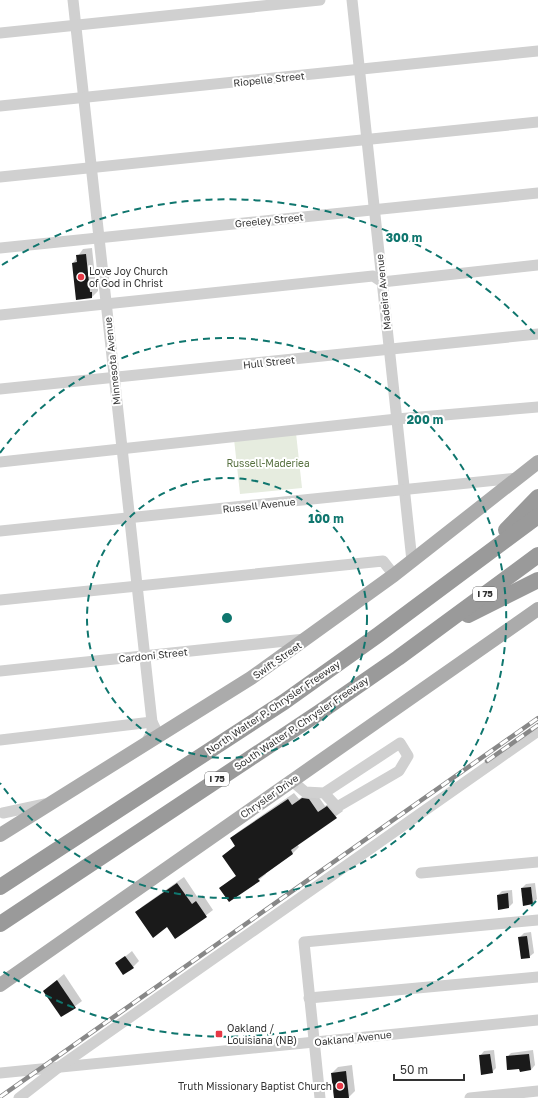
<svg xmlns="http://www.w3.org/2000/svg" width="538" height="1098" font-family="'Golos Text',sans-serif">
	<style>
		.green { fill: #e6ecdf }
		.shadow { fill: #0003 }
		.building { fill: #1a1a1a }
		.lines { fill: none; stroke-linecap: round; stroke-linejoin: round }
		.minor { stroke: #d0d0d0; stroke-width: 11 }
		.major { stroke: #ababab; stroke-width: 14 }
		.highway { stroke: #9a9a9a; stroke-width: 16 }
		.rail-casing { stroke: #888; stroke-width: 4.5 }
		.rail { stroke: #fff; stroke-width: 3; stroke-dasharray: 9; stroke-linecap: butt }
		.ring { fill: none; stroke: #0f766e; stroke-width: 2; stroke-dasharray: 7 5 }
		.poi-dot { fill: #e63946; stroke: #fff; stroke-width: 1.5 }
		.labels { text-anchor: middle; stroke-width: 4; stroke-linejoin: round; paint-order: stroke }
		.shield { fill: #fff; stroke: #707070; stroke-width: 1 }
		.shield-label { font-size: 9px; font-weight: bold; fill: #333 }
		.street-label { font-size: 10px; fill: #333; stroke: #fff }
		.poi-label { font-size: 10px; fill: #333; stroke: #fff; text-anchor: start }
		.park-label { font-size: 10px; fill: #56703f; stroke: #fff }
		.centre { fill: #0f766e; stroke: #fff; stroke-width: 2 }
		.ring-label { font-size: 12px; text-anchor: middle; font-weight: bold; fill: #0f766e; stroke: #fff; stroke-width: 4; stroke-linejoin: round; paint-order: stroke }
	</style>
	<rect width="100%" height="100%" fill="#fff"/>
	<!-- green -->
	<path class="green" d="M296,433L302,488L240,494L234,439Z"/>
	<!-- shadow -->
	<g class="shadow">
		<path d="M92,248L96,286H98V291L92,297L73,263L83,249Z"/>
		<path d="M309,792L316,793L325,806L334,800L343,811L297,844L299,847L293,853L265,873L266,874L259,880L220,888L237,875L223,856L236,845L231,838L238,832L294,793L299,799Z"/>
		<path d="M184,877L198,898L203,895L213,910L176,938L168,926L136,912L143,906Z"/>
		<path d="M535,883L537,899L533,903L522,888L526,884Z"/>
		<path d="M512,890L513,903L509,907L499,909L498,895L502,891Z"/>
		<path d="M531,932L534,953L529,957L520,937L524,933Z"/>
		<path d="M132,951L139,961L133,967L116,964Z"/>
		<path d="M64,974L82,1001L62,1016L44,991Z"/>
		<path d="M494,1050L496,1068L492,1072L480,1056L484,1051Z"/>
		<path d="M533,1050L535,1065L531,1070L520,1068L507,1057L511,1053Z"/>
		<path d="M352,1065L355,1091L349,1097L335,1098L332,1073L338,1067Z"/>
	</g>
	<!-- building -->
	<g class="building">
		<path d="M86,254L90,292H92V298L76,300L72,263L77,262L76,255Z"/>
		<path d="M302,798L309,799L318,812L327,806L337,818L291,850L293,854L258,879L260,881L229,902L219,888L236,876L222,856L235,846L230,838L288,799L292,805Z"/>
		<path d="M177,883L192,904L196,901L207,917L175,939L167,927L153,938L135,912Z"/>
		<path d="M531,887L533,904L523,906L521,888Z"/>
		<path d="M508,893L509,908L498,910L497,895Z"/>
		<path d="M527,936L530,958L521,959L518,937Z"/>
		<path d="M125,956L134,968L123,975L115,963Z"/>
		<path d="M57,980L76,1008L61,1017L43,991Z"/>
		<path d="M490,1054L493,1073L481,1075L479,1055Z"/>
		<path d="M529,1054L531,1070L520,1072L519,1069L507,1070L506,1056Z"/>
		<path d="M346,1071L349,1098H334L331,1073Z"/>
	</g>
	<g class="lines">
		<!-- minor -->
		<g class="minor">
			<path d="M73,0L152,722V732L146,743"/>
			<path d="M352,0L412,561"/>
			<path d="M0,33L320,0"/>
			<path d="M0,106L538,51"/>
			<path d="M0,177L538,122"/>
			<path d="M0,248L538,193"/>
			<path d="M0,315L373,276L382,282L538,265"/>
			<path d="M0,389L538,334"/>
			<path d="M0,462L397,419L538,407"/>
			<path d="M0,531L517,478"/>
			<path d="M0,600L383,561L394,575"/>
			<path d="M0,671L305,639"/>
			<path d="M0,740L152,722L155,728"/>
			<path d="M291,780L305,792L324,793L400,743L408,756L399,771L337,807L324,793"/>
			<path d="M3,813L45,804"/>
			<path d="M421,873L538,862"/>
			<path d="M309,998L538,977"/>
			<path d="M0,1073L538,1020"/>
			<path d="M19,1098L59,1067L538,731"/>
			<path d="M320,1098L304,942L538,920"/>
			<path d="M470,1098L538,1091"/>
		</g>
		<!-- major -->
		<g class="major">
			<path d="M0,835L251,678L394,575L538,462"/>
			<path d="M0,985L538,609"/>
		</g>
		<!-- highway -->
		<g class="highway">
			<path d="M506,530L538,497"/>
			<path d="M468,615L538,580"/>
			<path d="M0,887L284,702L378,635L538,516"/>
			<path d="M0,924L320,712L398,658L538,555"/>
		</g>
		<!-- rail casing -->
		<g class="rail-casing">
			<g id="rail">
				<path d="M487,761L538,725"/>
				<path d="M0,1097L538,718"/>
			</g>
		</g>
		<!-- rail -->
		<use href="#rail" class="rail"/>
	</g>
	<!-- distance rings -->
	<g class="ring">
		<circle cx="227" cy="618" r="140"/>
		<path d="M0 453A280 280 0 1 1 0 783"/>
		<path d="M536 901A419 419 0 0 1 2 971M2 265A419 419 0 0 1 536 335"/>
	</g>
	<!-- markers -->
	<g class="poi-dot">
		<circle cx="81" cy="277" r="4"/>
		<rect x="215" y="1030" width="8" height="8" rx="2"/>
		<circle cx="340" cy="1086" r="4"/>
	</g>
	<g class="labels">
		<!-- shield labels -->
		<g class="shield">
			<rect x="473" y="587" width="24" height="14" rx="3"/>
			<rect x="205" y="772" width="24" height="14" rx="3"/>
		</g>
		<g class="shield-label">
			<text x="485" y="597">I 75</text>
			<text x="217" y="782">I 75</text>
		</g>
		<!-- street labels -->
		<g class="street-label">
			<text transform="translate(269 79) rotate(-6)" y="4">Riopelle Street</text>
			<text transform="translate(269 220) rotate(-6)" y="4">Greeley Street</text>
			<text transform="translate(383 292) rotate(-96)" y="4">Madeira Avenue</text>
			<text transform="translate(112 361) rotate(-96)" y="4">Minnesota Avenue</text>
			<text transform="translate(269 362) rotate(-6)" y="4">Hull Street</text>
			<text transform="translate(259 505) rotate(-6)" y="4">Russell Avenue</text>
			<text transform="translate(153 655) rotate(-6)" y="4">Cardoni Street</text>
			<text transform="translate(277 660) rotate(-35)" y="4">Swift Street</text>
			<text transform="translate(273 707) rotate(-34)" y="4">North Walter P. Chrysler Freeway</text>
			<text transform="translate(301 723) rotate(-34)" y="4">South Walter P. Chrysler Freeway</text>
			<text transform="translate(269 796) rotate(-35)" y="4">Chrysler Drive</text>
			<text transform="translate(353 1038) rotate(-6)" y="4">Oakland Avenue</text>
		</g>
		<!-- poi labels -->
		<g class="poi-label">
			<text x="89" y="275">Love Joy Church<tspan x="89" dy="12">of God in Christ</tspan></text>
			<text x="227" y="1032">Oakland /<tspan x="227" dy="12">Louisiana (NB)</tspan></text>
			<text x="332" y="1090" text-anchor="end">Truth Missionary Baptist Church</text>
		</g>
		<!-- park labels -->
		<g class="park-label">
			<text x="268" y="467">Russell-Maderiea</text>
		</g>
	</g>
	<circle cx="227" cy="618" r="6" class="centre"/>
	<g class="ring-label">
		<text x="404" y="242">300 m</text>
		<text x="425" y="424">200 m</text>
		<text x="326" y="523">100 m</text>
	</g>
	<!-- scale -->
	<path d="M394 1074v6h70v-6" fill="none" stroke="#333333" stroke-width="2"/>
	<text x="400" y="1074" font-size="12" fill="#333333" stroke="#ffffff" stroke-width="3" paint-order="stroke">50 m</text>
</svg>
